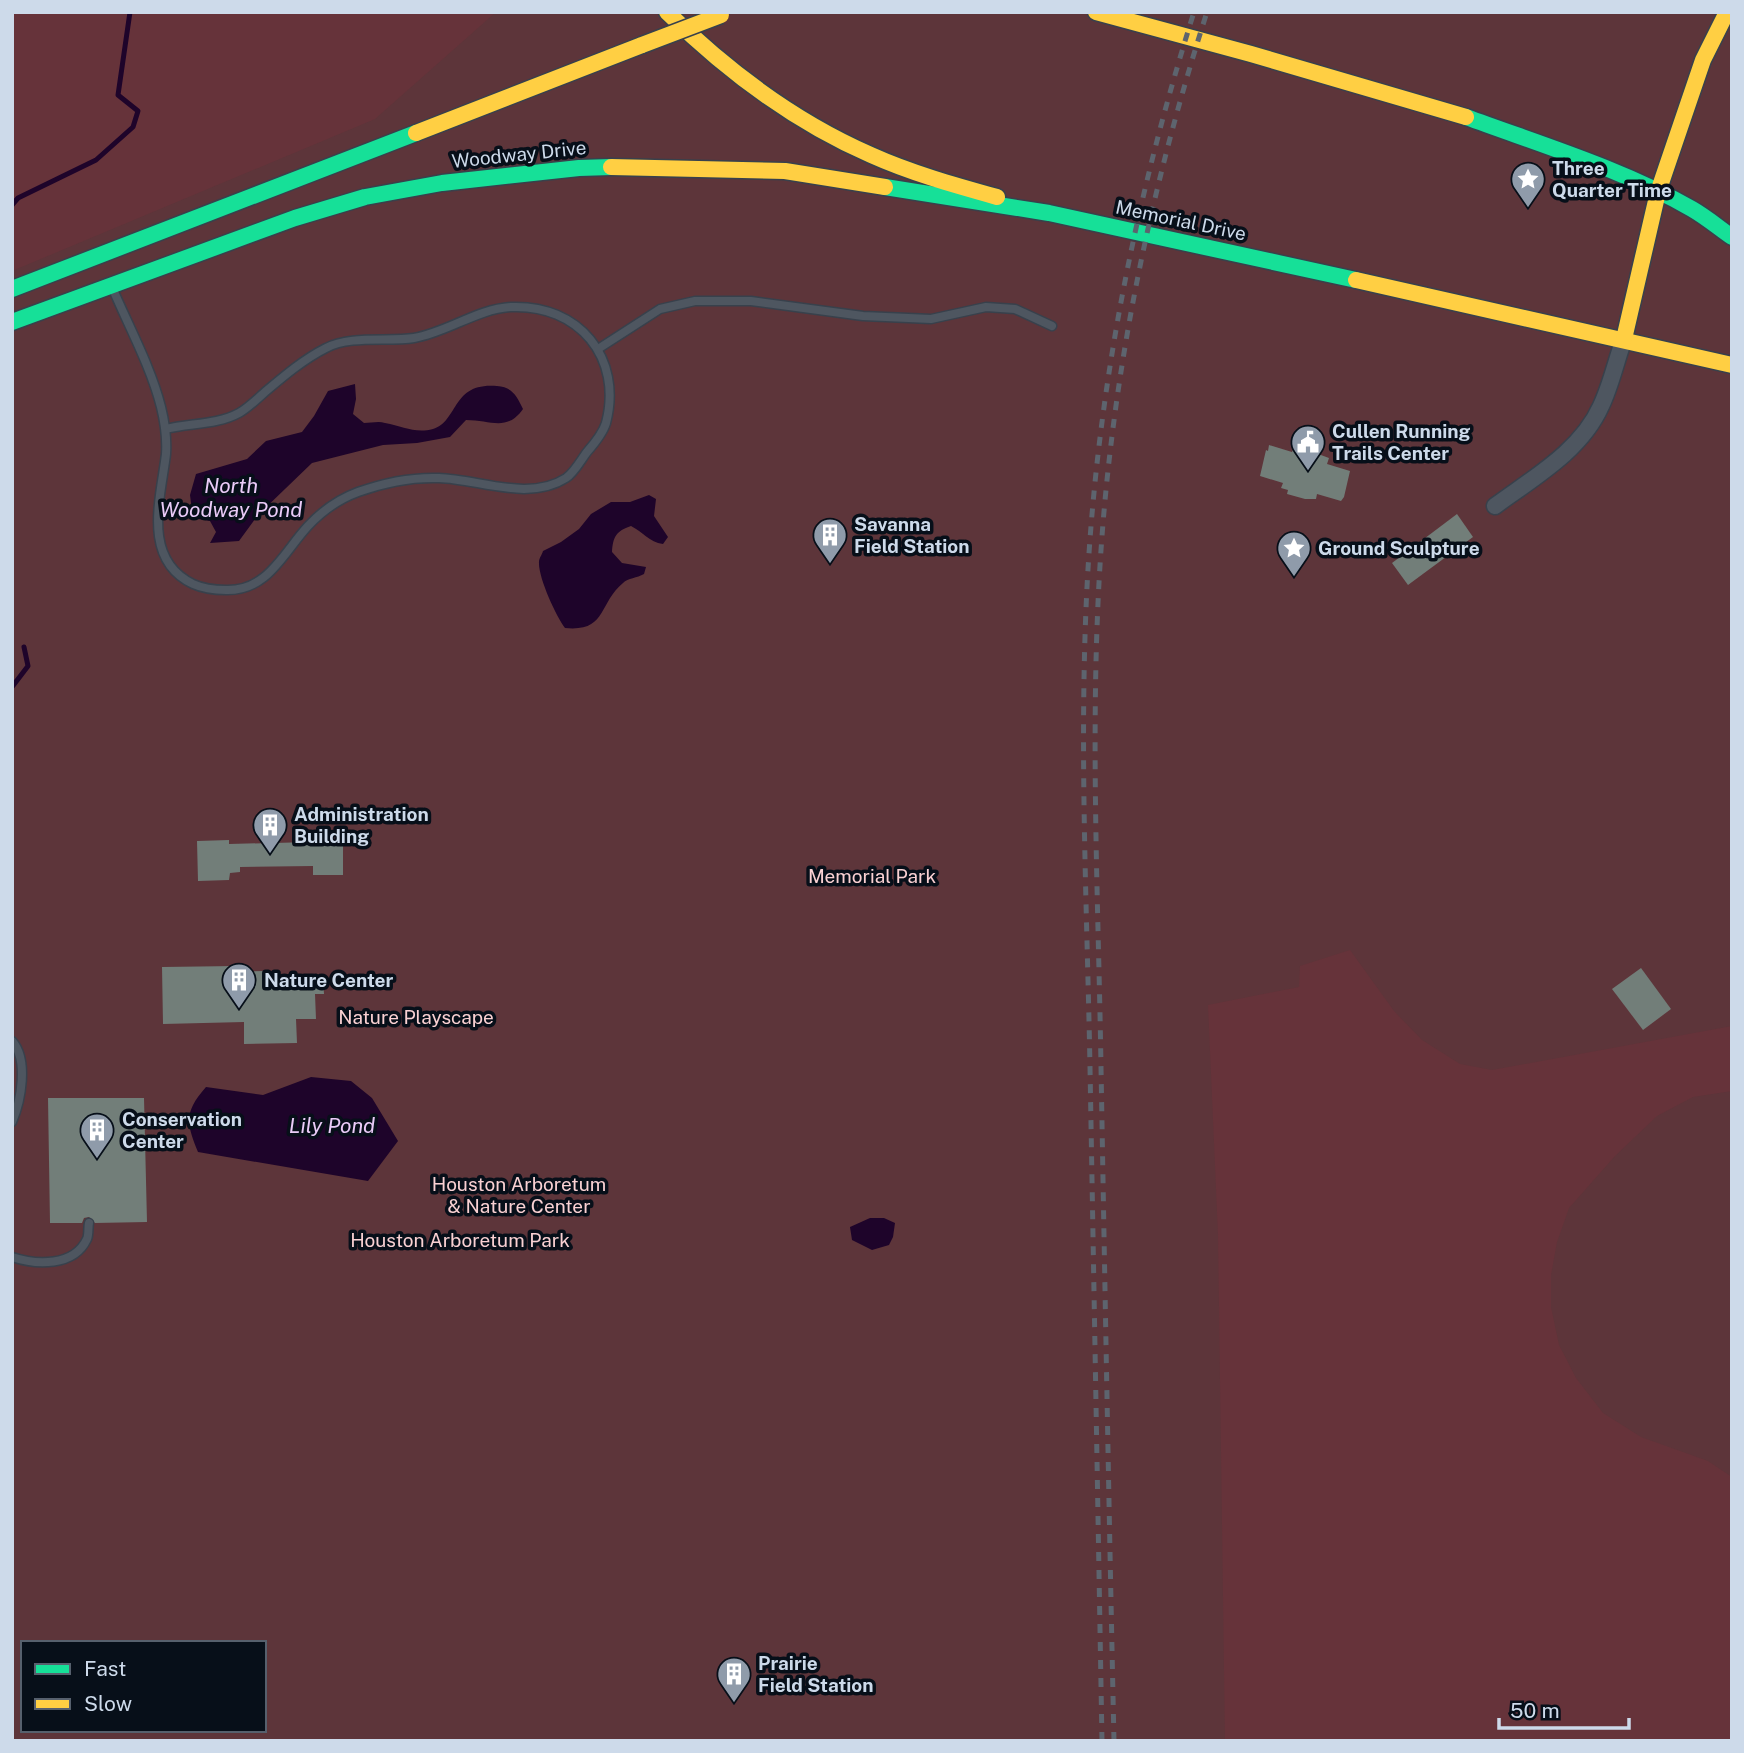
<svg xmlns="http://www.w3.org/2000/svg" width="1744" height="1753" font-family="'Public Sans',sans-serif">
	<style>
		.green { fill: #5d353a; fill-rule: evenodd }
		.forest { fill: #66333a }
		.water { fill: #1e042a }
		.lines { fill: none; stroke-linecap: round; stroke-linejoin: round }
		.stream { stroke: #1e042a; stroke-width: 5 }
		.building { fill: #727e79 }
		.lane-casing { stroke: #38414c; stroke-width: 11 }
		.street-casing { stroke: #38414c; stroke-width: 19 }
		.fast-casing { stroke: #38414c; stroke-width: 19 }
		.slow-casing { stroke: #38414c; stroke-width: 19 }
		.lane { stroke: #4e5660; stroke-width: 8 }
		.street { stroke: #4e5660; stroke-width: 16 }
		.fast { stroke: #16e098; stroke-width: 16 }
		.slow { stroke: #ffcf43; stroke-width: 16 }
		.rail { stroke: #5d646e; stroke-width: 5; stroke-dasharray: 9 9; stroke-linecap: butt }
		.slow-bridge-casing { stroke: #38414c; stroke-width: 19; stroke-linecap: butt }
		.slow-bridge { stroke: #ffcf43; stroke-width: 16 }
		.labels { text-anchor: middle; stroke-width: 7; stroke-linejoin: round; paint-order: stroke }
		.street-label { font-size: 19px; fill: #cddaea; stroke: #070f19 }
		.poi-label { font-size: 19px; font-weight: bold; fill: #cddaea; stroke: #070f19; text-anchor: start }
		.park-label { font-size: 19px; fill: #fad1d3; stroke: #070f19 }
		.water-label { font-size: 21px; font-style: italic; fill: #eacbf8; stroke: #070f19 }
	</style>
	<rect width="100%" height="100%" fill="#1c2734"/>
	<!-- green -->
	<path class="green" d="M12,12H1732V1741H12ZM23,1643H264V1730H23Z"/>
	<!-- forest -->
	<g class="forest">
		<path d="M12,12H496L375,119L12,271Z"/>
		<path d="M1350,950L1394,1011L1422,1040L1460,1064L1492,1070L1732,1026V1091L1693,1097L1657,1116L1615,1156L1569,1208L1557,1242L1551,1275V1307L1559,1345L1576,1378L1603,1413L1641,1437L1708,1461L1732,1477V1741H1225L1218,1234L1208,1005L1299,987L1300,966Z"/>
	</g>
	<!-- water -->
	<g class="water">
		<path d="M355,384L356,399L353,414L364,423C371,423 379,421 385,423C403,426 415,434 433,429C459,421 451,382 497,386C512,387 517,396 523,409C507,432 491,420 466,420L450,437L417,443L383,445L312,463L258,515L239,541L210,543L216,532L210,521L193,518L190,495L196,474L247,459L266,441L302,432L314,416L328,391Z"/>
		<path d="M649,495L656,499L654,516L668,537L663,544C649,542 643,532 631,526C616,531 613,537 612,552L622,563L646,567L644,574C637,578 628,578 623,583C598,604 607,632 565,628C556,616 538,577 539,562C539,558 542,555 543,551L561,542L579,529L591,514L611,502H630Z"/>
		<path d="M311,1077L351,1081L372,1098L398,1141L368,1181L198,1152C186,1123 184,1112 206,1087L263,1095Z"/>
		<path d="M870,1218H884L895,1223L893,1237L889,1245L872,1250L852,1240L850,1227Z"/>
	</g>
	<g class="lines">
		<!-- stream -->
		<g class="stream">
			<path d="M12,205L18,198L96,160L133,127L138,111L118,95L130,12"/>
			<path d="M12,687L28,666L24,647"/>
		</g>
	</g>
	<!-- building -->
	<g class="building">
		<path d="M1269,445L1292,452L1294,447L1302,448L1329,458L1327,464L1350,471L1344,497L1341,501L1317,494L1316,499H1305L1287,494L1288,490L1281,488L1283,483L1260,476L1266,450L1268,451Z"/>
		<path d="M1457,514L1473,537L1408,585L1392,563Z"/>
		<path d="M311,839L343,840V875H313V866L240,867V872L230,873L229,880L198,881L197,841L229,840V844L311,842Z"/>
		<path d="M236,966V972L263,971V980L323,979L324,994H315L316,1019H296L297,1043L244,1044V1022L163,1024L162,967Z"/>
		<path d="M1641,968L1671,1009L1643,1030L1612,989Z"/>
		<path d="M48,1098H144L147,1222L95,1223L89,1217L84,1218L82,1223H50Z"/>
	</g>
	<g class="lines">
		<!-- lane casing -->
		<g class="lane-casing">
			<g id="lane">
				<path d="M112,287C128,325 151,367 161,407C165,423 167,438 166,454C161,497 141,559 193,584C204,589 215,590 226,590C268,591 283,553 308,526C322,511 339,499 358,492C383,483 412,477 439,478C478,479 529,502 566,478C574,473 581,460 587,452C594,444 603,433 606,423C623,358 579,304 511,307C477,309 448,332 414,338C388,342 350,335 326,348C304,359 284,376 265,392C257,399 248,408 239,413C217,425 189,423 166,429"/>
				<path d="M598,349L660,309L695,301H751L863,316L931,319L986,307L1015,309L1052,326"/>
				<path d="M12,1041C29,1060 21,1101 12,1122"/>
				<path d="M12,1257C36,1265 74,1267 87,1239C89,1235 88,1227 89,1223"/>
			</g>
		</g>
		<!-- street casing -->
		<g class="street-casing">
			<path id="street" d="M1495,506C1533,478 1581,451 1601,406C1611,385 1616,361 1624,339"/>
		</g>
		<!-- fast casing -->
		<g class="fast-casing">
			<g id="fast">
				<path d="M1466,117C1542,145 1622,169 1692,209C1706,217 1719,228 1732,237"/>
				<path d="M885,187L1049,213L1356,280"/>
				<path d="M12,289L416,133"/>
				<path d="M12,322L295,218L365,197L442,183L579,168L611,167"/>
			</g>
		</g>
		<!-- slow casing -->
		<g class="slow-casing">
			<g id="slow">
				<path d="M667,12C727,71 793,121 871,155C911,173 954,185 997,197"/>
				<path d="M1096,12L1251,54L1466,117"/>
				<path d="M416,133L642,45"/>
				<path d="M611,167L785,171L885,187"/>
				<path d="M1356,280L1732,365"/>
				<path d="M1624,339L1658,192L1703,60L1727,12"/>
			</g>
		</g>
		<!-- lane -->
		<use href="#lane" class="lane"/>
		<!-- street -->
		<use href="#street" class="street"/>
		<!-- fast -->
		<use href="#fast" class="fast"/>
		<!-- slow -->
		<use href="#slow" class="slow"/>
		<!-- rail -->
		<g class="rail">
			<path d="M1102,1741C1098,1516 1094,1292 1090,1067C1087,908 1079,746 1087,587C1097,391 1135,199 1194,12"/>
			<path d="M1114,1741C1109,1516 1105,1292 1101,1067C1098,876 1087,682 1106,490C1122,327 1157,168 1207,12"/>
		</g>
		<!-- slow-bridge casing -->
		<g class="slow-bridge-casing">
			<path id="slow-bridge" d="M642,45L721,15"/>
		</g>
		<!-- slow-bridge -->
		<use href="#slow-bridge" class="slow-bridge"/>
	</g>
	<!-- icons -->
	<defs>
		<g id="sight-pin" transform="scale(1.75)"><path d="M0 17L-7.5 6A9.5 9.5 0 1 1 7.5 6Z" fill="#8f9baa" stroke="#070f19"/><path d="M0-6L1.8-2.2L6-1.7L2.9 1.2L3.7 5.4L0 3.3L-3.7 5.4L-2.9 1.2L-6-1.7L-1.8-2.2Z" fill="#fff"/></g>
		<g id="civic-pin" transform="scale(1.75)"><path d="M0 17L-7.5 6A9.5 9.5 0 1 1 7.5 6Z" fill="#8f9baa" stroke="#070f19"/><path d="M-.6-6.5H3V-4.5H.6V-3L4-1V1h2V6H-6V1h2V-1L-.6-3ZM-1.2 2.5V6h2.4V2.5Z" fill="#fff"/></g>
		<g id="building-pin" transform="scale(1.75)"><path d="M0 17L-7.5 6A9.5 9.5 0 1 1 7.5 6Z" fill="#8f9baa" stroke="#070f19"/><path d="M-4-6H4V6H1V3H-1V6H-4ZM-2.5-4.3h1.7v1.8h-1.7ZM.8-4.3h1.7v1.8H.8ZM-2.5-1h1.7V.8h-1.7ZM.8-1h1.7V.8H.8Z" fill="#fff"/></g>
	</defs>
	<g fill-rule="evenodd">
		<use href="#sight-pin" x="1528" y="179"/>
		<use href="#civic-pin" x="1308" y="442"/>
		<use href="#building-pin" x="830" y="535"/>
		<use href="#sight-pin" x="1294" y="548"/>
		<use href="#building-pin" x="270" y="825"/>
		<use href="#building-pin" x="239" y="980"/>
		<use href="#building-pin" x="97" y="1130"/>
		<use href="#building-pin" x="734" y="1674"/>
	</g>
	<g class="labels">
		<!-- street labels -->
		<g class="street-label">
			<text transform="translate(519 154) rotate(-6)" y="7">Woodway Drive</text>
			<text transform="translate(1181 220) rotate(12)" y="7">Memorial Drive</text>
		</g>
		<!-- poi labels -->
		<g class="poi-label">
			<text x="1552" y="175">Three<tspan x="1552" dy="22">Quarter Time</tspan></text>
			<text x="1332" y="438">Cullen Running<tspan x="1332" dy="22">Trails Center</tspan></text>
			<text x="854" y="531">Savanna<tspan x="854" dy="22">Field Station</tspan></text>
			<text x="1318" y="555">Ground Sculpture</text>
			<text x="294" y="821">Administration<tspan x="294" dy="22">Building</tspan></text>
			<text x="264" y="987">Nature Center</text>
			<text x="122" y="1126">Conservation<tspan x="122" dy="22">Center</tspan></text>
			<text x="758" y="1670">Prairie<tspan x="758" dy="22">Field Station</tspan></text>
		</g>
		<!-- park labels -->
		<g class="park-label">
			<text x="872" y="883">Memorial Park</text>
			<text x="416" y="1024">Nature Playscape</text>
			<text x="519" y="1191">Houston Arboretum<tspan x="519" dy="22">&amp; Nature Center</tspan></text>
			<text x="460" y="1247">Houston Arboretum Park</text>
		</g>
		<!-- water labels -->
		<g class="water-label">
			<text x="231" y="493">North<tspan x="231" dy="24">Woodway Pond</tspan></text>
			<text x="332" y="1133">Lily Pond</text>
		</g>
	</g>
	<!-- border -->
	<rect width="1744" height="1753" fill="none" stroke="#cddaea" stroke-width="28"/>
	<!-- legend -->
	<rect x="21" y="1641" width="245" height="91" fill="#070f19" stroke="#56606d" stroke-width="2"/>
	<rect x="35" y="1664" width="35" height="10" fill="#16e098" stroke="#56606d" stroke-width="2"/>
	<text x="84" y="1676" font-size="21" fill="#cddaea">Fast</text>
	<rect x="35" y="1699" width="35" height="10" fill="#ffcf43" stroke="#56606d" stroke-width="2"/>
	<text x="84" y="1711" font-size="21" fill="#cddaea">Slow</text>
	<!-- scale -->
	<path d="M1499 1718v10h130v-10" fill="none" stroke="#cddaea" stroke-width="3.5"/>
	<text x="1510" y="1718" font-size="21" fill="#cddaea" stroke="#070f19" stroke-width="5" paint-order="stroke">50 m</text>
</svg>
